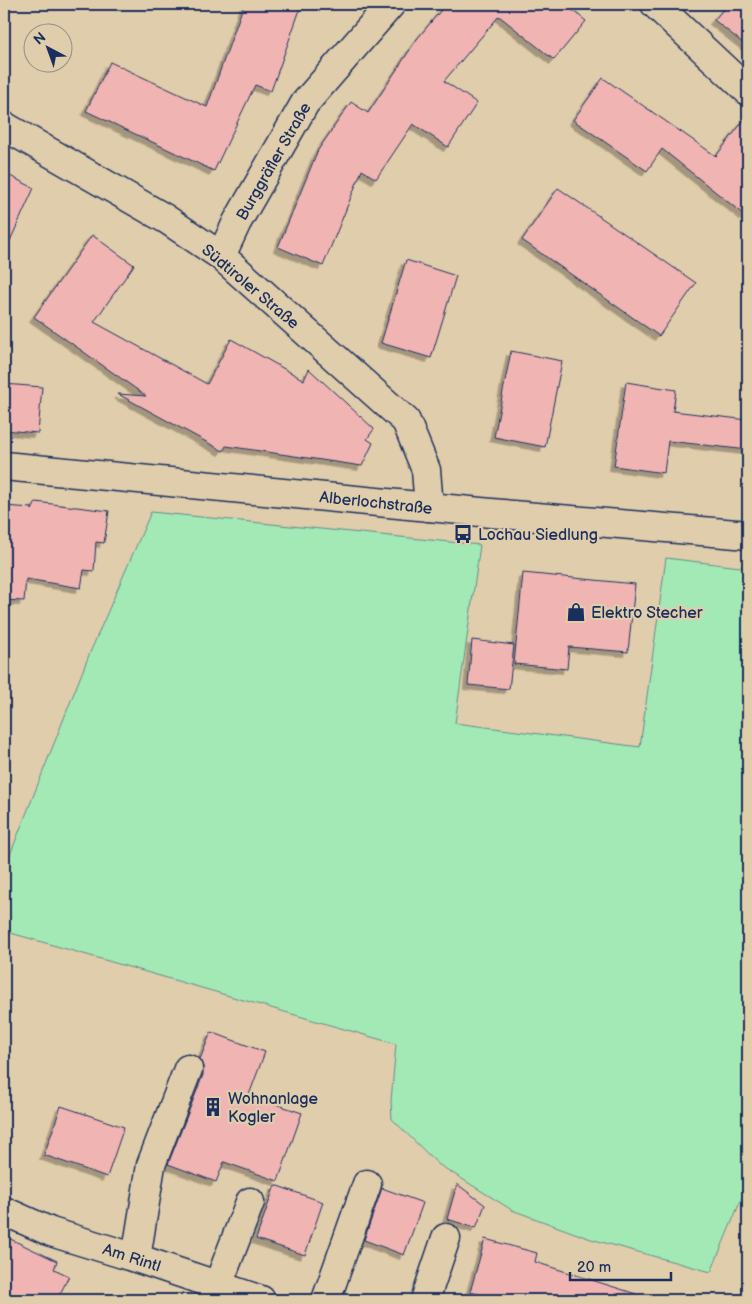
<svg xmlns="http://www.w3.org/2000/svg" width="752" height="1304" font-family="'Balsamiq Sans',sans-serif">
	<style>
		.green { fill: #a3e9b5; stroke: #5f8c8a }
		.building { fill: #f0b4b2; stroke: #1b2f5e; filter: url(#shadow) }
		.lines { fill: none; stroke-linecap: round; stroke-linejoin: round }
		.minor-casing { stroke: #1b2f5e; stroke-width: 31 }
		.minor { stroke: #e0cdab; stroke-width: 28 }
		.labels { text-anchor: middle; stroke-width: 4.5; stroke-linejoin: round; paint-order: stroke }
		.street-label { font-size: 16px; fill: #1b2f5e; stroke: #e0cdab }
		.poi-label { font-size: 16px; fill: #1b2f5e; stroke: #e0cdab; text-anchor: start }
	</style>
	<defs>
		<filter id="shadow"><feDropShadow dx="-4.5" dy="4.5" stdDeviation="0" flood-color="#0004"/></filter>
	</defs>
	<rect width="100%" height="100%" fill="#e0cdab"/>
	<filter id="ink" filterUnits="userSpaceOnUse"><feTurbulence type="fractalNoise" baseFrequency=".02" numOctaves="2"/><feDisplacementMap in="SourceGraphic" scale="10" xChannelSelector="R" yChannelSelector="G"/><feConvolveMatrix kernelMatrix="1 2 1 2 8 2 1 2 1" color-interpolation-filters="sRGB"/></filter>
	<g filter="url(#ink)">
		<!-- green -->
		<path class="green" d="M151,512L480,545L455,723L640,747L666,558L748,568V1183L711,1272L591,1239L512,1210L438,1164L392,1119L391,1101L396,1044L4,931V870L89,655Z"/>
		<!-- building -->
		<g class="building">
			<path d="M244,4H302L271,91L255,85L214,171L86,111L110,62L207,107Z"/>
			<path d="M446,4H565L586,21L554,60L499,16L444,81L477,103L448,147L413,124L376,179L362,170L323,266L278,247L318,150L351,102L368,113L417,39Z"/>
			<path d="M728,4H748V47L714,20Z"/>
			<path d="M603,78L716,156L748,115V218L662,149L647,171L573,120Z"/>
			<path d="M4,173L34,188L4,254Z"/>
			<path d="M558,188L696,283L659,336L522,240Z"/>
			<path d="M92,235L134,265L94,322L207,384L231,339L304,380L309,369L374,429L367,439L373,443L362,466L226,446L223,451L118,394L146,396L34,317Z"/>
			<path d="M406,260L456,276L431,358L381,343Z"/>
			<path d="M511,351L562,361L545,447L494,437Z"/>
			<path d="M626,382L676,390L673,411L748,420V450L668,441L664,473L614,466Z"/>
			<path d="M4,384L42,387L38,433L4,430Z"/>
			<path d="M36,502L109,511L104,543L96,542L94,571L84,570L81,588L26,579L24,601L4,600V506L32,508V510Z"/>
			<path d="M523,573L635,584L628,652L569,647L567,669L514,664Z"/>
			<path d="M472,640L514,645L509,689L468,685Z"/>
			<path d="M211,1032L265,1052L249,1095L302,1113L278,1181L224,1162L216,1182L168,1164L203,1075V1067L200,1059Z"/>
			<path d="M61,1106L124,1127L107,1177L44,1155Z"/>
			<path d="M457,1184L485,1205L476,1228L447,1219Z"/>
			<path d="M275,1185L323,1202L305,1255L256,1239Z"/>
			<path d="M382,1188L423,1203L404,1255L364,1240Z"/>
			<path d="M4,1236L57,1261L54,1269L69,1276L57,1300H4Z"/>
			<path d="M485,1239L537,1253L535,1262L636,1294L635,1300H501L470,1292Z"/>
		</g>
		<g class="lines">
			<!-- minor casing -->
			<g class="minor-casing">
				<g id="minor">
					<path d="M655,4L748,91"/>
					<path d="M4,126L166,219L221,256L406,421L426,470L429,507"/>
					<path d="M221,256L237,222L305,103L391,4"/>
					<path d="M4,466L491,513L748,535"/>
					<path d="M4,1211L51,1232L136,1258L261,1300"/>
					<path d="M136,1258L151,1165L188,1069"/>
					<path d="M218,1285L250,1202"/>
					<path d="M326,1300L367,1184"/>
					<path d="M425,1300L446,1238"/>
				</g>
			</g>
			<!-- minor -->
			<use href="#minor" class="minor"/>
		</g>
	</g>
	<!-- icons -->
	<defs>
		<g id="bus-bare" transform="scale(1.5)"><path d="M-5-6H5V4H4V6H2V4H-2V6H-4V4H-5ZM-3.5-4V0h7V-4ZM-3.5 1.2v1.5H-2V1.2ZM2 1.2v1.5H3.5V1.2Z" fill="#1b2f5e" stroke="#e0cdab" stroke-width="2.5" paint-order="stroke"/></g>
		<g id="shop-bare" transform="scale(1.5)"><path d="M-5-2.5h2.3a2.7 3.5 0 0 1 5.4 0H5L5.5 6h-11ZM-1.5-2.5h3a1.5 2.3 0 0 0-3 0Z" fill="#1b2f5e" stroke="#e0cdab" stroke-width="2.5" paint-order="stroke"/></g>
		<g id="building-bare" transform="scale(1.5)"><path d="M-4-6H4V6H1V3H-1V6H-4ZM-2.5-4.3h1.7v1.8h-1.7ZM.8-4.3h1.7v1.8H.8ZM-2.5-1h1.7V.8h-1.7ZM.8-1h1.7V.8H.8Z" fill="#1b2f5e" stroke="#e0cdab" stroke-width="2.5" paint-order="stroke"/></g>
	</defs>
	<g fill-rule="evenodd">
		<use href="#bus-bare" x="463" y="534"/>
		<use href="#shop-bare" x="576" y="612"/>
		<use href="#building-bare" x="213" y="1107"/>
	</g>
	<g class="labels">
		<!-- street labels -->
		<g class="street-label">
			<text transform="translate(273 161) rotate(-60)" y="6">Burggräfler Straße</text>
			<text transform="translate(251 286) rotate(40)" y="6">Südtiroler Straße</text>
			<text transform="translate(376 502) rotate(6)" y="6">Alberlochstraße</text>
			<text transform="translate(132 1257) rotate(18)" y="6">Am Rintl</text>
		</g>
		<!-- poi labels -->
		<g class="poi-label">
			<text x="478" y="540">Lochau Siedlung</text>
			<text x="591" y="618">Elektro Stecher</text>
			<text x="228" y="1104">Wohnanlage<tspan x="228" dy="18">Kogler</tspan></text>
		</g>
	</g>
	<!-- margin -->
	<rect width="752" height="1304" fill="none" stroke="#e0cdab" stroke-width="20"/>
	<rect x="10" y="10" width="732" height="1284" fill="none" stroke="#1b2f5e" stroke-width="2" filter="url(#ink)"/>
	<!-- north arrow -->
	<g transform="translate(48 48) rotate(319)"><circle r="24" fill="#e0cdab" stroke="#918e8c"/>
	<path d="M0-4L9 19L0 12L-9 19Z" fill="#1b2f5e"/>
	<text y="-8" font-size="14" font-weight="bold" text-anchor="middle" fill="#1b2f5e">N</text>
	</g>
	<!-- scale -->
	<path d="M570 1272v8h101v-8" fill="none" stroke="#1b2f5e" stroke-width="2.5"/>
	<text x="577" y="1272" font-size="15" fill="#1b2f5e" stroke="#e0cdab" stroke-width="4" paint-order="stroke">20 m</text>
</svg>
